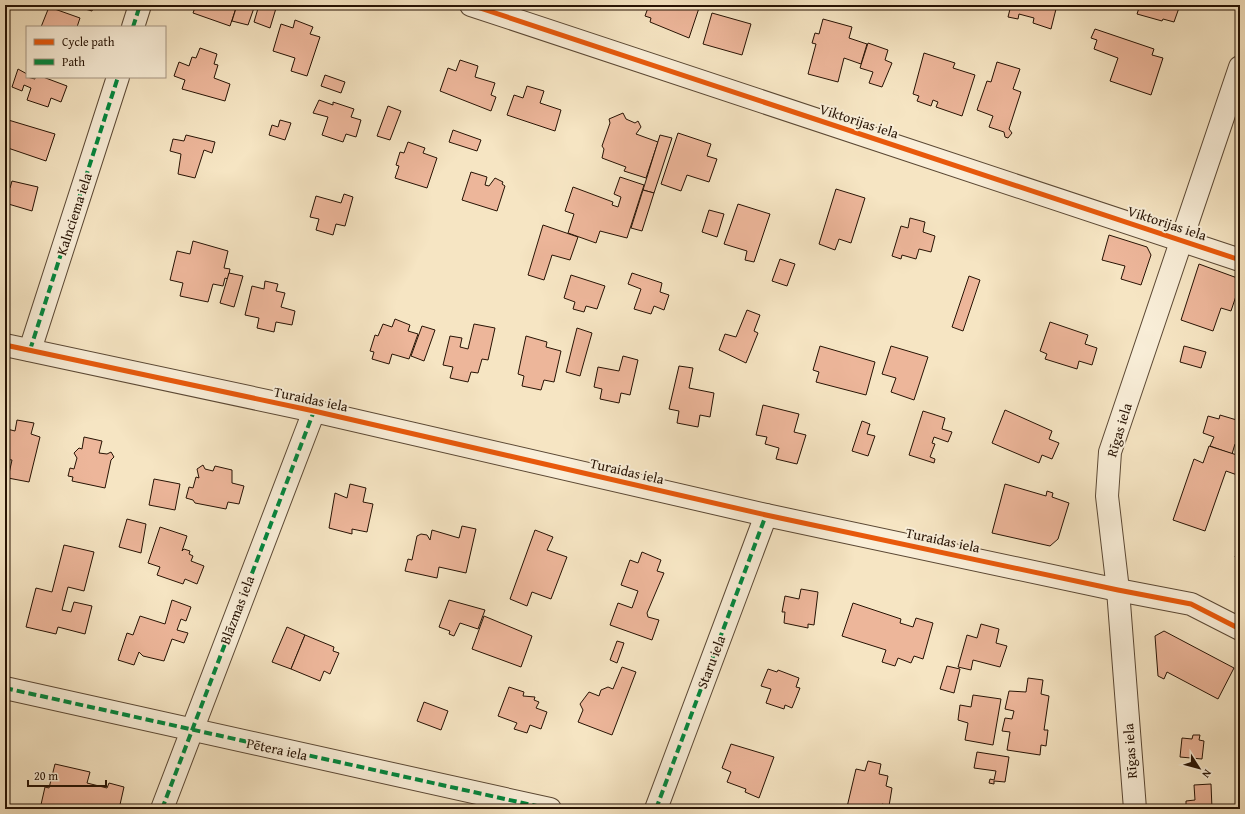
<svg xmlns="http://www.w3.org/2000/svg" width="1245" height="814" font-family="'Gentium Book Plus',serif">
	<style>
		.building { fill: #edb69a; stroke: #271304 }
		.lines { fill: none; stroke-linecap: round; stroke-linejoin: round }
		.minor-casing { stroke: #5b4834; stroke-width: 24 }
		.tertiary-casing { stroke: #5b4834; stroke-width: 24 }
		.minor { stroke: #f9eed8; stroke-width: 22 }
		.tertiary { stroke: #f9eed8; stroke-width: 22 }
		.quiet { stroke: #00873e; stroke-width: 4; stroke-dasharray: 8 4; stroke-linecap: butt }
		.cycleway-casing { stroke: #f9eed8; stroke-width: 8 }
		.cycleway { stroke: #e8590c; stroke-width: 5 }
		.labels { text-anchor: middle; stroke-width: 4; stroke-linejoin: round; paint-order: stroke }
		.street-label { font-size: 14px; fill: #271304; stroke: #f9eed8 }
	</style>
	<rect width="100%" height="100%" fill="#f6e5c3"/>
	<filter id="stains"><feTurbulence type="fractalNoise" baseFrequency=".005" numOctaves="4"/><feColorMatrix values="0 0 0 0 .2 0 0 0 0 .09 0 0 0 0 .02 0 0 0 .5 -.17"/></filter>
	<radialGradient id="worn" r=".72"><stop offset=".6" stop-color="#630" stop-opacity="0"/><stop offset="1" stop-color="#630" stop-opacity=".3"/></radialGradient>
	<!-- building -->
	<g class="building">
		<path d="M71,5H94L92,11Z"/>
		<path d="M196,5H237L230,26L193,13Z"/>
		<path d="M237,5H255L248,25L232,21Z"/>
		<path d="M259,5H277L270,28L254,22Z"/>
		<path d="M649,5H700L689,38L650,22L651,18L645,16Z"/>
		<path d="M1011,5H1057L1051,29L1033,23L1034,18L1019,14L1018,19L1008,17Z"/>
		<path d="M1140,5H1180L1174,22L1163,19L1162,21L1137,14Z"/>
		<path d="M49,7L80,18L77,27H41Z"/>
		<path d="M712,13L751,24L742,55L703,44Z"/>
		<path d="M823,19L852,27L849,38L867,44L861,64L844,58L838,82L808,74L816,44L812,43L815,33L819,34Z"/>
		<path d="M295,20L313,27L310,34L320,37L307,76L291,71L295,58L273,51L281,24L293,28Z"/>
		<path d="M1095,29L1154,49L1152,55L1163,58L1151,95L1110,81L1118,58L1094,49L1097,40L1091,38Z"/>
		<path d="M868,43L888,50L885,60L892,63L882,87L869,83L873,72L860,68Z"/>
		<path d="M200,48L217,54L214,64L218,65L214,78L230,84L225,101L182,89L185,80L174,76L179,62L189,66L192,57L196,58Z"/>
		<path d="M924,53L955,63L953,68L975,75L962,116L936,107L938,102L933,100L931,106L917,101L919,96L913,94Z"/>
		<path d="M460,60L478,66L475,77L495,83L491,95L496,97L491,111L440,91L448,68L456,71Z"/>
		<path d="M997,62L1020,69L1013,89L1021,92L1009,129L1012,133L1008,138L1005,137L1004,132L989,127L993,116L977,110L987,81L991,82Z"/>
		<path d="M18,69L27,74V77L35,79V77H43L67,86L61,102L51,98L48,107L27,100L31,88L24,85L22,91L12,87Z"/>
		<path d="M325,75L345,82L341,93L321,86Z"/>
		<path d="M527,86L544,91L540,103L561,110L555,131L507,115L514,95L523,98Z"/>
		<path d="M319,100L333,105V102L354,109L351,117L361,120L356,137L346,134L343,142L322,135L328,117L313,113Z"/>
		<path d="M388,106L401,111L390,140L377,136Z"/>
		<path d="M623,113L626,119L635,123L638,121L641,127L636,134L658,142L646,178L624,171L626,167L602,158L604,149L602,146L610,123L609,119Z"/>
		<path d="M5,119L55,134L46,161L5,147L6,135Z"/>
		<path d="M280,120L291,123L285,140L269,135L272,125L278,127Z"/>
		<path d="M453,130L481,140L477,151L449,142Z"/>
		<path d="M678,133L711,144L707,156L717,159L709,182L687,175L681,191L661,184Z"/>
		<path d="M186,135L215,142L212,153L204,150L195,178L178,174L181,154L170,151L173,139L184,141Z"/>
		<path d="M660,135L672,138L654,193L643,190Z"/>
		<path d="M408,142L425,148L423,153L437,158L427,188L395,178L399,166L396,165L400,152L404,153Z"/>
		<path d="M471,172L487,177L485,185L489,186L495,178L503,182L502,184L505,186L497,211L462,200Z"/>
		<path d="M620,177L644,185L627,238L600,231L596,243L568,233L574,214L565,211L573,187L613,202L612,205L618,207L621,197L614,194Z"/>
		<path d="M12,181L38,187L32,211L5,203V187L10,188Z"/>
		<path d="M836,189L865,198L851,243L839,239L835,250L819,244Z"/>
		<path d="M643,190L654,193L642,231L631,228Z"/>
		<path d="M344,194L353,197L345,226L336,224L333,235L316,230L319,219L310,217L316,196L341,203Z"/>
		<path d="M738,204L770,214L754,262L745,260L747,251L724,244Z"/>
		<path d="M709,210L724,214L717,237L702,232Z"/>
		<path d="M910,218L925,222L923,232L935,236L931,252L919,249L916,259L902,255L901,259L892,256L901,226L908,228Z"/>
		<path d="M543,225L578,237L570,260L552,255L544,280L528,275Z"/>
		<path d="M1109,235L1147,247L1151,255L1141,285L1121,279L1125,266L1102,260Z"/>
		<path d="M193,241L228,251L224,268L230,269L228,279L225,278L223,286L213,284L208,302L180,296L183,283L170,280L177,251L190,254Z"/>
		<path d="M780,259L795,264L787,286L772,281Z"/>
		<path d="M1199,264L1240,279V284L1231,311L1221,308L1213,331L1181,320Z"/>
		<path d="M229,273L243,276L234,307L220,303Z"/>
		<path d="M632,273L662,283L660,292L669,295L664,310L654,306L651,314L634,309L641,289L628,284Z"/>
		<path d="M571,275L605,286L597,309L586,306L584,312L573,309L575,302L564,298Z"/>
		<path d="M969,276L980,280L963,331L952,327Z"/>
		<path d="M265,281L278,284L276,291L285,293L281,307L295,311L292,325L276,322L274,332L257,328L259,318L245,315L252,286L264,289Z"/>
		<path d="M747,310L760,315L754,331L758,333L746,363L719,350L725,334L736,337Z"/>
		<path d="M395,319L410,325L408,331L418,334L409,359L392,354L389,364L372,359L374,352L370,351L375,335L378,336L383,324L392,327Z"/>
		<path d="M1050,322L1088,335L1085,344L1097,348L1092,365L1079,361L1077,369L1045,359L1047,354L1040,351Z"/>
		<path d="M474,324L495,328L488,360L482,359L478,373L471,372L468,382L450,378L453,367L443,365L450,336L462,338L460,347L468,349Z"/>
		<path d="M422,326L435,330L424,361L411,356Z"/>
		<path d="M577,328L592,333L580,376L566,372Z"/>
		<path d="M526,336L547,342L546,347L561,351L554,382L544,380L541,390L522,386L524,376L518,374Z"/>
		<path d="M820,346L875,362L866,395L816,382L819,372L813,370Z"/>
		<path d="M891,346L928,357L914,400L891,392L896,378L882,374Z"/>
		<path d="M1184,346L1206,352L1201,368L1180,362Z"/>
		<path d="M623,356L638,360L630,395L621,393L619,403L600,399L602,389L594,387L598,367L619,371Z"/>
		<path d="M679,366L693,368L689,388L714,393L710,417L700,415L698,427L677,423L679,411L669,409Z"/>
		<path d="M1240,393V405L1236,404Z"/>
		<path d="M763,405L799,414L794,432L806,435L797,464L776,459L779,448L765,444L767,437L756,435Z"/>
		<path d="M1005,410L1052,431L1049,439L1059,443L1052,459L1042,455L1039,463L992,443Z"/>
		<path d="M923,411L945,418L942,429L952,432L948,442L934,437L932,443L935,444L930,457L935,459L934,463L909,455Z"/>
		<path d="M1220,415L1240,421L1238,436H1240V445L1235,444L1232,454L1210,446L1214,437L1203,433L1208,416L1219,419Z"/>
		<path d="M17,420L34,423L31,434L40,437L29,482L8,478L12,460L5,459L7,429L15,431Z"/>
		<path d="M862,421L870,424L867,434L875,436L868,456L852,451Z"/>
		<path d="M84,437L102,441L99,453L107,454L111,452L114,457L111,460L105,488L72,481L73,477L68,476L70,468L74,469L77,458L74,453L79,448L82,449Z"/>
		<path d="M1209,446L1240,456V476L1226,471L1205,531L1173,520L1194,459L1203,463Z"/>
		<path d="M203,465L205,469L213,471L215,466L232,470V483L244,486L239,504L228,502L226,509L195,503L193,500L186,498L189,487L193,488L196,477L199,478L197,469Z"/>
		<path d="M154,479L180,484L175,510L149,505Z"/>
		<path d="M350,484L366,488L363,502L373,504L367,532L352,529V534L329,528L335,493L347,498Z"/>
		<path d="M1005,484L1046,496L1047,491L1053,493L1052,497L1069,503L1058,539L1050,546L992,533Z"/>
		<path d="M127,519L146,524L141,553L119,547Z"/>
		<path d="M462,526L476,529L466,573L439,567L437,578L405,571L408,559L412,560L417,536L421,534L427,535L430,540L432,530L459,538Z"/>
		<path d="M160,527L187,536L182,551L184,549L190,551L189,554L193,556L191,561L204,566L197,584L185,579L183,584L157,575L160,567L148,563Z"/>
		<path d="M535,530L553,537L547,550L567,557L551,599L532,592L527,606L510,599Z"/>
		<path d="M5,543L9,545L5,558Z"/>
		<path d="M64,545L94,552L84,591L68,587L62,610L71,612L74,602L92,606L85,634L58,627L56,634L26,627L36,588L52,592Z"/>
		<path d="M1240,546V560L1235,557Z"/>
		<path d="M642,552L661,560L657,571L664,573L647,613L648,617L659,620L652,640L610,625L618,603L632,608L638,591L621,585L630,560L638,563Z"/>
		<path d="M801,589L818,592L814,625L808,624V628L784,623L785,612H782L785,596L799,599Z"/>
		<path d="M172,600L191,607L186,621L181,619L177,630L188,633L184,643L172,639L164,661L143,656L139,652L134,665L118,660L127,633L133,635L140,616L165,624Z"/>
		<path d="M449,600L485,610L478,629L460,623L454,636L449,634L450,631L439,627Z"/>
		<path d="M853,603L901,619L900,623L913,627L916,618L933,623L923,659L914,656L911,663L898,658L895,666L882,662L886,650L842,636Z"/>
		<path d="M484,616L532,636L521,667L472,649Z"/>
		<path d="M981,624L999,629L996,643L1007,646L1000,667L973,660L971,670L958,667L967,635L977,638Z"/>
		<path d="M287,627L305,635L291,669L272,662Z"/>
		<path d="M1164,631L1234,668L1218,699L1167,672L1164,679L1158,676L1155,636Z"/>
		<path d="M305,635L334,647L333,651L339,653L330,674L324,671L320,681L291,669Z"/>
		<path d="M617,641L624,643L617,663L610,660Z"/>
		<path d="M947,666L960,669L954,693L940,689Z"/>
		<path d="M622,667L636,672L612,735L578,722L583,710L580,704L589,692L599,696L601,690L608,687L613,689Z"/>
		<path d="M768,669L777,672L778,670L799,678L796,687L800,688L792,708L785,705L784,709L766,703L771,689L761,686Z"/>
		<path d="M1028,678L1043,680L1041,694L1049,696L1044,730H1048L1046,746L1041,745L1040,755L1007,750L1010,732L1002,731L1005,718L1012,719L1014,711L1005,709L1009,691L1026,692Z"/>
		<path d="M509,687L524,692L523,696L535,697L534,700L539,702L536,708L547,712L541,729L530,725L527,733L514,729L517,723L498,716Z"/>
		<path d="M973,695L1001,699L993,745L965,740L968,723L958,720L960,705L971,707Z"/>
		<path d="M424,702L448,711L441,730L417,721Z"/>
		<path d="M1193,735H1200L1199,740L1204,741L1202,759L1180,757L1182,738L1192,739Z"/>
		<path d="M731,744L774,757L759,798L745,792L746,789L727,782L731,772L722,768Z"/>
		<path d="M977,752L1009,757L1005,782L994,781V784L989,783L990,779L994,780L996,771L974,768Z"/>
		<path d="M868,761L881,764L879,774L888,776L886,786L892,788L889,806L882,804L881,809L847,807L856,769L865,771Z"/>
		<path d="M55,764L90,772L87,783L107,788L109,783L124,787L119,809H40L45,787L49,788Z"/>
		<path d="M1211,784L1212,809H1186V801L1195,800L1194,785Z"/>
	</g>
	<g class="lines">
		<!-- minor casing -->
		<g class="minor-casing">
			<g id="minor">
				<path d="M471,5L1240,260"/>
				<path d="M133,27L140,5"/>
				<path d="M5,345L314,411L766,515L1118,590L1191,604L1240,629"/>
				<path d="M30,350L118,77"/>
				<path d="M5,688L550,809"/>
				<path d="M162,809L314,411"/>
				<path d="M656,809L766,515"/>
			</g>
		</g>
		<!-- tertiary casing -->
		<g class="tertiary-casing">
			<path id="tertiary" d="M1135,809L1118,590L1107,496L1110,452L1240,67"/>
		</g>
		<!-- minor -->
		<use href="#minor" class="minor"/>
		<!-- tertiary -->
		<use href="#tertiary" class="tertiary"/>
		<!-- quiet -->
		<g class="quiet">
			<path d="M133,27L140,5"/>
			<path d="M30,350L118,77"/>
			<path d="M5,688L550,809"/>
			<path d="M162,809L314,411"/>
			<path d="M656,809L766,515"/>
		</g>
		<!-- cycleway casing -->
		<g class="cycleway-casing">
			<g id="cycleway">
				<path d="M471,5L1240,260"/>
				<path d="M5,345L314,411L766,515L1118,590L1191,604L1240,629"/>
			</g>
		</g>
		<!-- cycleway -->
		<use href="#cycleway" class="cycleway"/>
	</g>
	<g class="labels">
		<!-- street labels -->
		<g class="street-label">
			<text transform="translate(859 121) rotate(18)" y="5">Viktorijas iela</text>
			<text transform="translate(74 214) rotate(-72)" y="5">Kalnciema iela</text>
			<text transform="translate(1167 223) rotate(18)" y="5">Viktorijas iela</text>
			<text transform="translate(311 399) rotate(12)" y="5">Turaidas iela</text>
			<text transform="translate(1119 430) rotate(-73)" y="5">Rīgas iela</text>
			<text transform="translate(627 471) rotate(13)" y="5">Turaidas iela</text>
			<text transform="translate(943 540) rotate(12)" y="5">Turaidas iela</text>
			<text transform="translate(237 610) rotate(-69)" y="5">Blāzmas iela</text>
			<text transform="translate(711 662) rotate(-69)" y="5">Staru iela</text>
			<text transform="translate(277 749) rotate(12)" y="5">Pētera iela</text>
			<text transform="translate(1130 751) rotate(-94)" y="5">Rīgas iela</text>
		</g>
	</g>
	<!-- margin -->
	<rect width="1245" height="814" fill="none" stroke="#f6e5c3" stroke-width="20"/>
	<rect x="6" y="6" width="1233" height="802" fill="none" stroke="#271304" stroke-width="2"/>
	<rect x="10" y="10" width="1225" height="794" fill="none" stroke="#271304"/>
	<!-- legend -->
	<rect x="26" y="26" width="140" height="52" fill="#f9eed8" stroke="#a59683"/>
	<rect x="34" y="39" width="20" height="6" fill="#e8590c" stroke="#a59683"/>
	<text x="62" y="46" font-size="12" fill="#271304">Cycle path</text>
	<rect x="34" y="59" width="20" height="6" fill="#00873e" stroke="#a59683"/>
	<text x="62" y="66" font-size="12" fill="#271304">Path</text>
	<!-- north arrow -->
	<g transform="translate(1199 768) rotate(126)" stroke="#f9eed8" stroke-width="3" paint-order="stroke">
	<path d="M0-3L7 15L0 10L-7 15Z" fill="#271304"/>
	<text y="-6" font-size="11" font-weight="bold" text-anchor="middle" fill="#271304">N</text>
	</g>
	<!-- scale -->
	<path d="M28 780v6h78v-6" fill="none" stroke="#271304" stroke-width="2"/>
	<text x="34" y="780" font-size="12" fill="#271304" stroke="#f9eed8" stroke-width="3" paint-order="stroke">20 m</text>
	<rect width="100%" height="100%" filter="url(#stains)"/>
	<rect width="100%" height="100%" fill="url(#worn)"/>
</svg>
